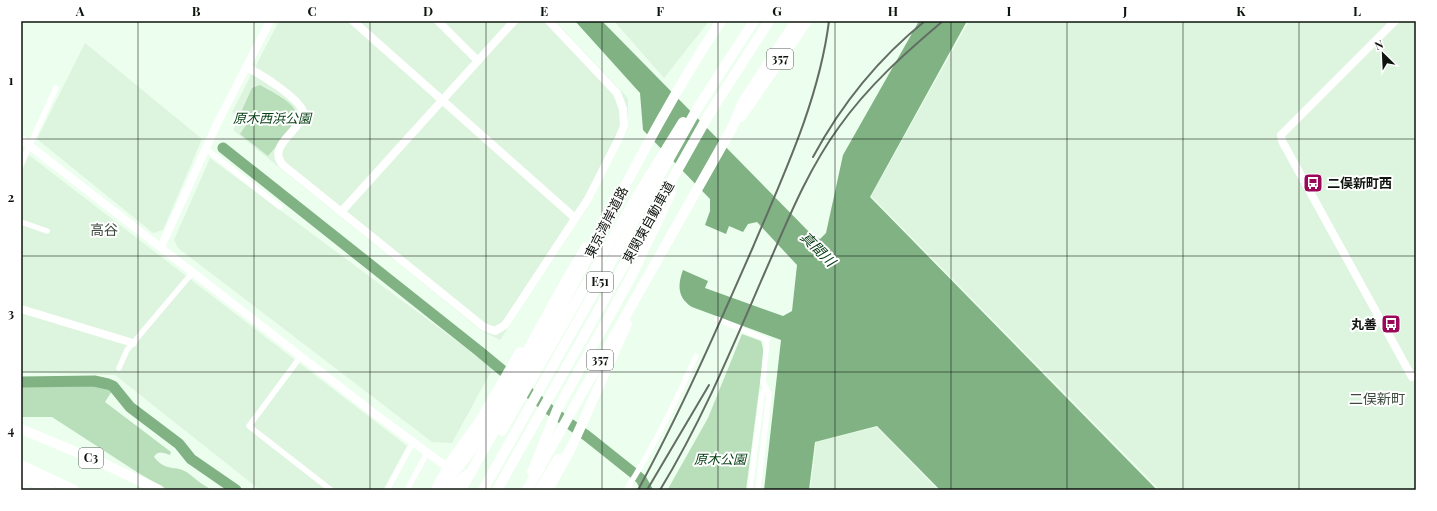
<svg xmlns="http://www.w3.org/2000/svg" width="1437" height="511" font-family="'Playfair Display','Noto Sans JP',serif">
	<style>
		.built { fill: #ddf5de }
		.green { fill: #b8deba }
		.water { fill: #80b284 }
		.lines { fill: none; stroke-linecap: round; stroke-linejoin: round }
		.river { stroke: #80b284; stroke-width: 11 }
		.street { stroke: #fff; stroke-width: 5.5 }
		.secondary { stroke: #fff; stroke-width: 8 }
		.highway { stroke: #fff; stroke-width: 10 }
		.rail { stroke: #636d63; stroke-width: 2 }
		.grid { fill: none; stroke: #0e140e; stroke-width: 1; stroke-opacity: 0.55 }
		.labels { text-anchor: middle; stroke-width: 4; stroke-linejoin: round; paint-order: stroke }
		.shield { fill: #fff; stroke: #565a56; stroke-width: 1 }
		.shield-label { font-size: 12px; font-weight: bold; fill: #0e140e }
		.park-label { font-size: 13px; font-style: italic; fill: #053f13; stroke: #fff }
		.poi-label { font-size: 13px; font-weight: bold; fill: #0e140e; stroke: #fff; text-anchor: start }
		.street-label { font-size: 13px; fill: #0e140e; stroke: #fff }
		.neighbourhood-label { font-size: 14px; fill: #3e4c3f; stroke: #fff }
		.water-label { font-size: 14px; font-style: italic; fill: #003a0e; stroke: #fff }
		.neatline { fill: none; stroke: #0e140e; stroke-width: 1.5 }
		.grid-label { font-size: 13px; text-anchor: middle; font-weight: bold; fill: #0e140e }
	</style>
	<rect width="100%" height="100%" fill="#ecfeed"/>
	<!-- built -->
	<g class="built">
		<path d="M279,21H555L628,98V128L591,202L500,340L482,331L233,130L240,118L232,112Z"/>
		<path d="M614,21H709L664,78Z"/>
		<path d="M969,21H1413L1416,27V490H1160L871,196Z"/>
		<path d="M85,43L202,139L163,230L153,233L37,139Z"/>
		<path d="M29,155L407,446L383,490H260L115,375L21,372V173Z"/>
		<path d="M210,158L493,368L452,443L432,442L178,248L174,240Z"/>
		<path d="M877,427L938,490H810L816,442Z"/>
	</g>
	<!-- green -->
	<g class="green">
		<path d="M260,85C270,91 283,97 291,105C306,118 277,145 268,156L240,134L252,116L242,110L252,88Z"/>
		<path d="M742,334L761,341L764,352L746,490H670L668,489L708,418Z"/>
		<path d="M89,384L111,389L112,391L105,402L171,452L170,455C163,453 158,450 154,457C167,473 175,464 188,473C196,479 202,485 212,490H168L140,474L52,417H21V387Z"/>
	</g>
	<!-- water -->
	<path class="water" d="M575,21H602L814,237L820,239L826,233L843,155L919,21H967L870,197L1157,490H940L877,426L815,442L809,490H764L781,340L692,307C678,298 677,286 683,270L708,281L705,288L783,316L792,311L797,265L757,222L748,224L743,232L729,226L726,234L705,225L710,211V199L643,130L640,93Z"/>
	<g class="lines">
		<!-- river -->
		<g class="river">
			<path d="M223,148L479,351L550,410L587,436L641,479L647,490"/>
			<path d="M21,382L94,381L108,384L113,386L130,407L179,444L191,459L236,490"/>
		</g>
		<!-- street -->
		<g class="street">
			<path d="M206,149L280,207"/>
			<path d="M21,164L56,88"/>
			<path d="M21,222L47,231"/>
			<path d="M717,319L767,340L763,382L769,394L758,490"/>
			<path d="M301,356L249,426L331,490"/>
			<path d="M119,368L127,350L193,272"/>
			<path d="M387,490L413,442"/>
			<path d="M407,490L427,453"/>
			<path d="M633,490L628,487C655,445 676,401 696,356"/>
			<path d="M750,490L762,394L766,388"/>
		</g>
		<!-- secondary -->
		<g class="secondary">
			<path d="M353,21L575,218"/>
			<path d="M438,21L478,61"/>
			<path d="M1395,21L1281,135L1282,141L1412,377"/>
			<path d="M246,67C261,74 297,97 303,111C304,130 265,145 283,165L484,327L495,331L505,325L588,199L619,138L624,126L623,109L617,93L549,21"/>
			<path d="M21,139L375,414L447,467L436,487"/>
			<path d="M341,212L514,21"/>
			<path d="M161,247L217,124L270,21"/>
			<path d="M21,309L133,343"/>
		</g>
		<!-- highway -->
		<g class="highway">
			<path d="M741,117L807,21"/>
			<path d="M21,429L100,462L159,490"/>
			<path d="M502,431L634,201L683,122"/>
			<path d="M21,465L74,490"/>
			<path d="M447,467L480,421L520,352"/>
			<path d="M532,472L557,410L631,277L671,193"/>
			<path d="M21,476L50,490"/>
			<path d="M21,488L25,490"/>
			<path d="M436,490C473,458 494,414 516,372C539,330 561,288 586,247"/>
			<path d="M448,490L467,475"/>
			<path d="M461,490C501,419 541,347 579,274C624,189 667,101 721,21"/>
			<path d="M483,490L697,109L754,21"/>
			<path d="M497,490L708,116L769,21"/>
			<path d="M527,490L732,128L743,102L796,21"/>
			<path d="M539,490L558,459"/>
			<path d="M548,490L572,446L627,324"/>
		</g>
		<!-- rail -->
		<g class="rail">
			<path d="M813,157C841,105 879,58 925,21"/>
			<path d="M638,490C681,411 717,329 753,247C784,174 819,100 829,21"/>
			<path d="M647,490L709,385"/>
			<path d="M660,490C702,421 733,346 765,272C787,222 807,171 839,127C868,86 905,53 943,21"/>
		</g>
	</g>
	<!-- grid -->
	<path class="grid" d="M138,21V490M254,21V490M370,21V490M486,21V490M602,21V490M718,21V490M835,21V490M951,21V490M1067,21V490M1183,21V490M1299,21V490M21,139H1416M21,256H1416M21,372H1416"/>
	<!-- icons -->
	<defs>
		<g id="bus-square" transform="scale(1)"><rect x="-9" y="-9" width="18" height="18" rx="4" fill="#9b0858" stroke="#fff"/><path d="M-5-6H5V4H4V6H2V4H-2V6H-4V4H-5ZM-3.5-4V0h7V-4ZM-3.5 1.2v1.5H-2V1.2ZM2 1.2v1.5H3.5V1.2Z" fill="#fff"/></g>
	</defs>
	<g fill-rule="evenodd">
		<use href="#bus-square" x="1313" y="183"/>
		<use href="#bus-square" x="1391" y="324"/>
	</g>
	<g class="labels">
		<!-- shield labels -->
		<g class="shield">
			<rect x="767" y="49" width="26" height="20" rx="3"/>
			<rect x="587" y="272" width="26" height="20" rx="3"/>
			<rect x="587" y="350" width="26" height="20" rx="3"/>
			<rect x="79" y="448" width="24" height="20" rx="3"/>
		</g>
		<g class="shield-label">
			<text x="780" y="63">357</text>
			<text x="600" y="286">E51</text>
			<text x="600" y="364">357</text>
			<text x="91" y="462">C3</text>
		</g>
		<!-- park labels -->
		<g class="park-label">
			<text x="272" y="123">原木西浜公園</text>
			<text x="720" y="464">原木公園</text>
		</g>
		<!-- poi labels -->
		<g class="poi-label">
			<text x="1327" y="188">二俣新町西</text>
			<text x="1377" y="329" text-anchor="end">丸善</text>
		</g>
		<!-- street labels -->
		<g class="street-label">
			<text transform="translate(606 222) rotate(-63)" y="5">東京湾岸道路</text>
			<text transform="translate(648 222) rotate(-61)" y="5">東関東自動車道</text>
		</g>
		<!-- neighbourhood labels -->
		<g class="neighbourhood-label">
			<text x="104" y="235">高谷</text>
			<text x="1377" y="404">二俣新町</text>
		</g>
		<!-- water labels -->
		<g class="water-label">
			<text transform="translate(818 249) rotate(45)" y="5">真間川</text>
		</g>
	</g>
	<!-- border -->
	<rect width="1437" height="511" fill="none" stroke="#ffffff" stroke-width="44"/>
	<!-- north arrow -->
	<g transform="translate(1383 54) rotate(336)" stroke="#ffffff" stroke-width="3" paint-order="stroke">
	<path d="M0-3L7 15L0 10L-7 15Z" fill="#0e140e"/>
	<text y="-6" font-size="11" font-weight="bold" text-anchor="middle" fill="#0e140e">N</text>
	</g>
	<rect x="22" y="22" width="1393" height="467" class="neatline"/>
	<g class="grid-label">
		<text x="80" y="16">A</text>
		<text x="196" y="16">B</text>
		<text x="312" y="16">C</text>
		<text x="428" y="16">D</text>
		<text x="544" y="16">E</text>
		<text x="660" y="16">F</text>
		<text x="777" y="16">G</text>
		<text x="893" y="16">H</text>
		<text x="1009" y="16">I</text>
		<text x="1125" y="16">J</text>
		<text x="1241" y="16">K</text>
		<text x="1357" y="16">L</text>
		<text x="11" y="85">1</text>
		<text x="11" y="202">2</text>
		<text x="11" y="318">3</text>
		<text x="11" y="435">4</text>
	</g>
</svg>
